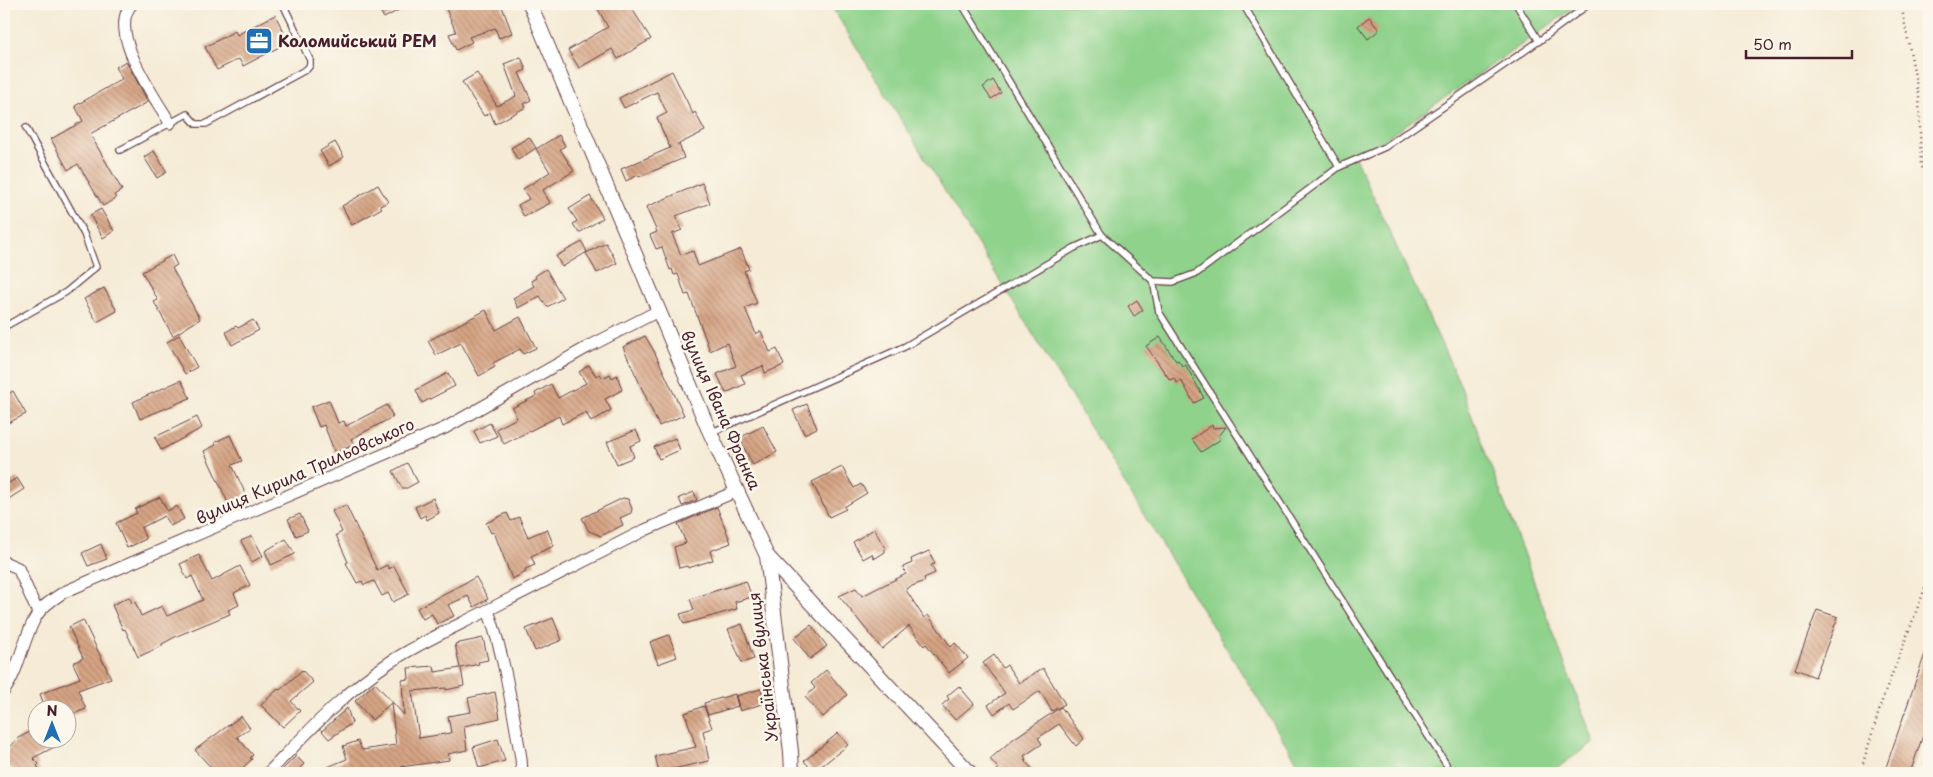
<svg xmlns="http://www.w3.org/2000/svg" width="1933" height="777" font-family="'Playpen Sans',sans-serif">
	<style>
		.green { fill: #8ed28b; stroke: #6c785b }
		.building { fill: url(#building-back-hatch) }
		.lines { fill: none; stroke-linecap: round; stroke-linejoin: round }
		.service-casing { stroke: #643e45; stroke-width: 8 }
		.minor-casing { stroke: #643e45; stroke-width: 13 }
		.tertiary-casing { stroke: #643e45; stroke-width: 16 }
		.path { stroke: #643e45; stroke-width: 2.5; stroke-dasharray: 1 4; stroke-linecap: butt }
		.service { stroke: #fff; stroke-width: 5.5 }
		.minor { stroke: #fff; stroke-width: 11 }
		.tertiary { stroke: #fff; stroke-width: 14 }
		.labels { text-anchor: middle; stroke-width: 5; stroke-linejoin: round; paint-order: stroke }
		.poi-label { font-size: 16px; font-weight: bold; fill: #4a1f2b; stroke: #fbf7ec; text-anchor: start }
		.street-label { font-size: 16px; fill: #4a1f2b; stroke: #fbf7ec }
	</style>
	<defs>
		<pattern id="building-back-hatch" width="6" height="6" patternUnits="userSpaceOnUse" patternTransform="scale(1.25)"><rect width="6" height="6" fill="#d6a484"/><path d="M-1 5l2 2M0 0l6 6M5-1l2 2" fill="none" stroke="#b0856c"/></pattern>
	</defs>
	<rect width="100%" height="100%" fill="#fbf7ec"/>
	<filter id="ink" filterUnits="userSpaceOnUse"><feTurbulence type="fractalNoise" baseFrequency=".02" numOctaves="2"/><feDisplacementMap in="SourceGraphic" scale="10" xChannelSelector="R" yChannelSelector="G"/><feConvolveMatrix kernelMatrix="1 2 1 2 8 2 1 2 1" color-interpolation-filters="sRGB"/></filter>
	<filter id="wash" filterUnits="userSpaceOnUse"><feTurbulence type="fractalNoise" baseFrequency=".0096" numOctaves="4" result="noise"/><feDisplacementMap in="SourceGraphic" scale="20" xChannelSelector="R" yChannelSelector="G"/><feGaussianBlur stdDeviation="1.12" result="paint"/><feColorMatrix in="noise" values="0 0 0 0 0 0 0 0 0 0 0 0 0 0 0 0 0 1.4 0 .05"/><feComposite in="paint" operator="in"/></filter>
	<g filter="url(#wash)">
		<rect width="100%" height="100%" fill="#f5ebd6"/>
		<!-- green -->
		<path class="green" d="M830,4H1580L1381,142L1354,155L1459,382L1594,742L1550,773H1304L1190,590Z"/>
		<g id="blocks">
			<!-- building -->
			<g class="building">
				<path d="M376,4H410L384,18Z"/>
				<path d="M444,4H501L512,33L499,38L495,28L469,37L472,42L456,50L449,34L456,32Z"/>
				<path d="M595,4H629L651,39L618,59L612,49L579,68L568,50L608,27Z"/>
				<path d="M275,15L289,42L243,66L239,59L217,70L205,47L235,31L237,35Z"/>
				<path d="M1369,17L1379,30L1368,39L1358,26Z"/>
				<path d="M521,57L526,70L519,73L531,100L524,104L526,107L495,124L490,112L484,116L462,82L477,73L497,106L516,96L504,64Z"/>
				<path d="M126,61L148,102L90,134L122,190L114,195L116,198L103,206L78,164L68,170L51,139L83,121L75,106L122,79L116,67Z"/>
				<path d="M672,71L693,114L695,112L705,131L677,145L679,144L684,158L639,177L638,175L626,181L621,169L670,148L657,118L667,113L657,92L624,108L619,98Z"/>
				<path d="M993,80L1001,93L991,99L983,87Z"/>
				<path d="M559,135L565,146L560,149L574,171L543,190L550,203L524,217L518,205L529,199L523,189L550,172L536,149Z"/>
				<path d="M529,137L536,148L518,160L511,148Z"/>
				<path d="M335,142L344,157L329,166L320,151Z"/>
				<path d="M154,151L167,172L157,178L144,157Z"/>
				<path d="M702,183L710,203L676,216L682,230L672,234L681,255L693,251L698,266L741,249L749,269L744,271L757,303L745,308L756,334L761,331L770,352L777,349L784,365L765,373L763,366L741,375L745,384L726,393L717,374L736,366L727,343L710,351L689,294L685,295L678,274L674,275L672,269L670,270L662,247L656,249L650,235L657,232L646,207Z"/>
				<path d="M378,185L388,202L380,206L382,208L352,225L342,206Z"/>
				<path d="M590,196L603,218L579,233L573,224L577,221L569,209Z"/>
				<path d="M101,209L114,231L103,238L90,215Z"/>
				<path d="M582,242L587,252L562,267L556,256Z"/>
				<path d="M606,243L617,263L597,273L586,253Z"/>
				<path d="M172,255L177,265L172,268L200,319L173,336L154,302L158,300L142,272Z"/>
				<path d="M546,269L563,298L547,307L540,296L518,308L513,298L534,286L531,281L536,278L535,276Z"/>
				<path d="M104,288L117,311L97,322L84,299Z"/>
				<path d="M1137,300L1143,310L1134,316L1128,306Z"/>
				<path d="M486,310L496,330L520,317L536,348L523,354L520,349L493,363L495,367L479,376L461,343L436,355L428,341Z"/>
				<path d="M253,320L259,330L232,345L226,332L236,326L238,328Z"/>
				<path d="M179,335L197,367L185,374L167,342Z"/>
				<path d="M645,336L654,351L684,415L659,426L623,347Z"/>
				<path d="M1160,337L1176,361L1178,360L1182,366L1185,364L1204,398L1194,403L1181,380L1177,383L1174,378L1170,380L1146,346Z"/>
				<path d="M589,365L596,376L600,374L603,378L610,374L612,378L617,375L622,390L605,399L611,410L591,422L586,412L562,424L559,416L504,444L496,429L517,418L512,408L536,396L535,393L551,384L558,398L586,383L579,372Z"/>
				<path d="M448,373L455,386L422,403L416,390Z"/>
				<path d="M181,380L190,398L140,419L133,402Z"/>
				<path d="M13,391L26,414L4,425V396Z"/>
				<path d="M329,400L338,423L344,421L346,426L387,405L393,417L351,439L354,445L335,453L324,425L319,427L311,407Z"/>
				<path d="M807,404L817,428L804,434L793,410Z"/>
				<path d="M197,417L202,428L161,450L155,437Z"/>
				<path d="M490,423L497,436L480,443L474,431Z"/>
				<path d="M1212,425L1213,428L1226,427L1219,436L1221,439L1201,452L1192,439Z"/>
				<path d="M763,426L777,452L753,465L739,438Z"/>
				<path d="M636,430L641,441L630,446L634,457L617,464L607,442Z"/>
				<path d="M230,435L242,461L232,465L248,499L230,507L204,451L216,445L215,442Z"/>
				<path d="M675,438L680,450L659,459L654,447Z"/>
				<path d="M407,463L418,482L407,488H402L393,471Z"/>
				<path d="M842,467L854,488L861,484L867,493L844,507L846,509L829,517L812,482Z"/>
				<path d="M17,478L24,489L4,502V486Z"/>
				<path d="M694,492L697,500L682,506L679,498Z"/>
				<path d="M160,497L167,511L177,506L184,519L170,526L164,516L141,528L146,539L127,548L116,523L137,513L135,509Z"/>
				<path d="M433,498L439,513L427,520L425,515L420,518L415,507Z"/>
				<path d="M623,498L628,499L632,509L631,513L620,518L623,525L601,536L589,531L582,518Z"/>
				<path d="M346,505L377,570L387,565L389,569L394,566L409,594L393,602L388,593L382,596L374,581L364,585L362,581L357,583L346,563L348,562L336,535L342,532L332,511Z"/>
				<path d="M717,507L731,543L710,551L713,560L688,568L687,566L679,568L674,547L686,543L678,524Z"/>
				<path d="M507,513L511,521L519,517L528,537L547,529L554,546L531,556L535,565L525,569L526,572L512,579L494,532L491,533L486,523Z"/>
				<path d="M300,514L308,531L296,536L288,519Z"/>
				<path d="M874,529L885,548V552L874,559L872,554L863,559L853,542Z"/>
				<path d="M252,536L263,556L252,562L241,541Z"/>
				<path d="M286,539L295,554L271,565L265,551Z"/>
				<path d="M101,544L107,559L88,566L82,553Z"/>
				<path d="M929,551L935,564L931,565L935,573L924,578L925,581L907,588L906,590L924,618L928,615L951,647L955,643L968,658L949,673L926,644L924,646L909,626L882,649L839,596L856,588L862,596L906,574L903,567L912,563L911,559Z"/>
				<path d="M199,555L212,581L240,566L250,585L234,593L239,605L228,610L230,614L177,636L162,644V646L138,657L125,629L123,630L112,605L129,597L132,603L135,602L141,616L162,606L167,616L203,600L192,576L187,579L180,564Z"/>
				<path d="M476,577L488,599L474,607L468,596L448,605L454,616L437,624L432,614L423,619L417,608Z"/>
				<path d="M746,581L752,597L735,602L737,609L684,624L680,614L694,610L690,599Z"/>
				<path d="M1817,610L1838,617L1815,677L1795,669Z"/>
				<path d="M553,618L562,640L535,651L526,629Z"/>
				<path d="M83,620L111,678L78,690L86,709L68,716V710H46L40,694L80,678L73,663L83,658L69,627Z"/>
				<path d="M742,624L754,659L742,663L728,629Z"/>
				<path d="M811,625L827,646L810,659L794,638Z"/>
				<path d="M669,635L677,657L658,664L650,642Z"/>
				<path d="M483,638L488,660L478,662L479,664L461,668L464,686L446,690V688L412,691L419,738L451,733L448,716L471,712L468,698L495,692L500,718L464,726L467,750L448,754L449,760L401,767L402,773H313L347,759L343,746L358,741L362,750L396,745L391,703L372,720L355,701L375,683L404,715L402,680L409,679L408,668L434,666L435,672L460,668L455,644Z"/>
				<path d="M1927,648H1929V718L1910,773H1884Z"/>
				<path d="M994,655L1003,668L1007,665L1019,683L1043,668L1065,704L1052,711L1040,691L1013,709L1009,703L994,714L988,705L1005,693L983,663Z"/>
				<path d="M302,670L313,682L291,701L300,711L283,727L261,705L278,689L280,690Z"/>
				<path d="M826,670L847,695L823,717L805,697L815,688L811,683Z"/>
				<path d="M959,686L974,704L955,720L942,705L949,699L947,696Z"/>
				<path d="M761,689L765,703L740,711L736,696Z"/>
				<path d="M735,694L738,706L708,715L704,703Z"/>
				<path d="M704,706L712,728L703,731L709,761L659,772L655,756L696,747L685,713Z"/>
				<path d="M1061,707L1084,739L1076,746L1059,724L1038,738L1042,744L1024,756L1026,759L1024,760L1036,773H997L998,768L990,759L1013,739Z"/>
				<path d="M347,708L352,723L329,739L322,731Z"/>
				<path d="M241,716L250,728L237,737L253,755L250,758L252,759L237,773H216L195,750Z"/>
				<path d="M38,728V740H68L33,758L39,764L37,766L43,773H17L4,762V754L18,738Z"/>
				<path d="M838,733L848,745L814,772L804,761Z"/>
				<path d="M498,739L505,761L479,768L473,747Z"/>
				<path d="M296,756L304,764L299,769L302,773H279Z"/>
			</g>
		</g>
	</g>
	<g filter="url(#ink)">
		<use href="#blocks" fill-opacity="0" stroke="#643e45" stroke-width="1"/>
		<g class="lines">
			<!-- service casing -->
			<g class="service-casing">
				<g id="service">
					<path d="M962,4L1102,235"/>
					<path d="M1243,4L1339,167"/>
					<path d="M1516,4L1539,41"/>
					<path d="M120,150L187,114L196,124H206L307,69L310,65V60L283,4"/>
					<path d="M1153,281L1159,312L1446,764"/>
					<path d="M4,327L66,292L96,267L84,234L26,128"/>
					<path d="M710,433L904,347L1074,248L1102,235L1153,281L1173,282L1197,273L1339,167L1385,147L1539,41L1589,4"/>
					<path d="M1928,773L1929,771"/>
				</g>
			</g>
			<!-- minor casing -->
			<g class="minor-casing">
				<g id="minor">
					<path d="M132,4C106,31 155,97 170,123"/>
					<path d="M4,562L18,568L38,613"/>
					<path d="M4,691C20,669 22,639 37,615C43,605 55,598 64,592L445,428L586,348L658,311"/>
					<path d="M268,773C306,734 343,693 390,662C421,642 455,627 488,610"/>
					<path d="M522,773L521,758C512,708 505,658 488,610L645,530L737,491"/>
				</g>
			</g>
			<!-- tertiary casing -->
			<g class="tertiary-casing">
				<g id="tertiary">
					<path d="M530,4L708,428L767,556L970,773"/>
					<path d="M767,556L791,752L792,773"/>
				</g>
			</g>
			<!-- path -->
			<g class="path">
				<path d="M1901,4L1919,97L1921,165L1929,179"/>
				<path d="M1860,773L1883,698L1929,578"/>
			</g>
			<!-- service -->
			<use href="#service" class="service"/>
			<!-- minor -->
			<use href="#minor" class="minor"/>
			<!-- tertiary -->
			<use href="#tertiary" class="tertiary"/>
		</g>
	</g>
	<!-- icons -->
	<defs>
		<g id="office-square" transform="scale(1.4375)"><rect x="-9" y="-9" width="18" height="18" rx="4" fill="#1f6fb2" stroke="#fbf7ec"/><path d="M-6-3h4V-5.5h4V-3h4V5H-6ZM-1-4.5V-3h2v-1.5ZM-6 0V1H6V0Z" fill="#fff"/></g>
	</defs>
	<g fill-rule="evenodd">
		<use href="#office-square" x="259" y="41"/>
	</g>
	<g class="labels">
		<!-- poi labels -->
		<g class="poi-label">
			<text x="278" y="47">Коломийський РЕМ</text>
		</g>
		<!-- street labels -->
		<g class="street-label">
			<text transform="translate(721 410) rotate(66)" y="6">вулиця Івана Франка</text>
			<text transform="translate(305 471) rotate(-24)" y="6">вулиця Кирила Трильовського</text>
			<text transform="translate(763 667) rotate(-97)" y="6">Українська вулиця</text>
		</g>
	</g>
	<!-- margin -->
	<rect width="1933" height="777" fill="none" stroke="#fbf7ec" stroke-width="20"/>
	<!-- north arrow -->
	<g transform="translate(52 724)"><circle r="24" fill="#fbf7ec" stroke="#b4a19f"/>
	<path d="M0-4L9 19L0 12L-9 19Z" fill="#1f6fb2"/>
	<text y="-8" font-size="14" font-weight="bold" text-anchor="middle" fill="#4a1f2b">N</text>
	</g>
	<!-- scale -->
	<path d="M1746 50v8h106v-8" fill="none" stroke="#4a1f2b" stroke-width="2.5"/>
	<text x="1753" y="50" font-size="15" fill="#4a1f2b" stroke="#fbf7ec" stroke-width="4" paint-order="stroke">50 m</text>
</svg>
